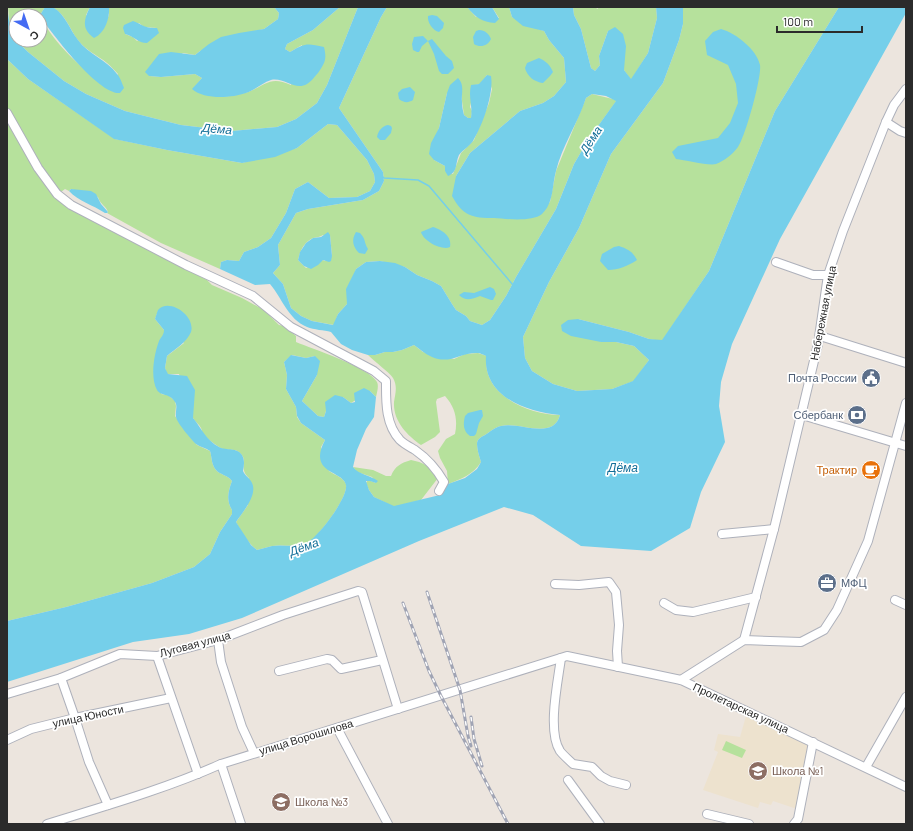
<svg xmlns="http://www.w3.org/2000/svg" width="913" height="831" font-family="Barlow,sans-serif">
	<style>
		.education { fill: #ede2ce }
		.green { fill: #b6e19c; fill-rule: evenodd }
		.water { fill: #75cfea }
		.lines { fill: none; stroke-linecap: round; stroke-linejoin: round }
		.stream { stroke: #75cfea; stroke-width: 1.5 }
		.minor-casing { stroke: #aeb1bb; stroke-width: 10 }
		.minor { stroke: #fff; stroke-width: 8 }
		.rail-casing { stroke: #a0a4b4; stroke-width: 3 }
		.rail { stroke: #fff; stroke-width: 1.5; stroke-dasharray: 4.5; stroke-linecap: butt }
		.labels { text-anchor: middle; stroke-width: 3.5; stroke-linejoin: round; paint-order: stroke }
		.street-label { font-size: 11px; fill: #2b2b2b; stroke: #fff }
		.service-label { font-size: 11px; fill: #4e5e75; stroke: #fff; text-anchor: end }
		.food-label { font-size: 11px; fill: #c56008; stroke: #fff; text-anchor: end }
		.education-label { font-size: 11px; fill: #785e54; stroke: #fff; text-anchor: start }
		.water-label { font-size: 12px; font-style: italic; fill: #126e98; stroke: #fff }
	</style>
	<rect width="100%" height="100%" fill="#ece5de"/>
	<!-- education -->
	<path class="education" d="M746,716L810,746L797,809L773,801L771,805L760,802L758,808L703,790L718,752L714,750L718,734L740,737Z"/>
	<!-- green -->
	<g class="green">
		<path d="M8,7H45L40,15C51,40 75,61 96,80C100,83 104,86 108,89L118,74C114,70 111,66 107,63C97,55 85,50 77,39C70,29 63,9 49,7H90L86,15L103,29L109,15V7H274L279,13L278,19L264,29L255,31L200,51L195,55L183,53L149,76L161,77L195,74L202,78L193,89C213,97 223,99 244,93C264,88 268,74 291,85L302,45L290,52L285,49L287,44L313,30L340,7H358L327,85L317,103L296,119L277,127L232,131L181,125L125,111L86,94L64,81L28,52L17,41L40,40V16H16V38L9,20ZM139,23L144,27L157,28L137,41L133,37L125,34Z"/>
		<path d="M387,7H467L476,17L499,18L492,7H509L512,17L535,28L544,31L549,40L564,58L566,82L554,96L543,103L520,111L470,153L456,176L486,218H530L550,202L556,171L586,98L592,94L617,100L588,140L574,164L556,209L516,277L506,296L490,320L482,325L470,321L466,316L456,310L452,304L441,286L432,281L417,275L405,267L380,261L366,262L356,269L347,299V304L338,314L334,325L312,321L301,316L291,308L283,284L273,273L280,265L278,245L296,213L308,209L363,200L379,191L384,181L383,172L339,108L381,17ZM487,75L492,89L489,103L474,140L461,153L453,174L445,171V166L434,160L436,135L439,128L447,93H462V101L464,115L468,118H471L472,111L470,107L475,85L480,84ZM323,235H330L332,256L325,261L323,260L306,268L298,260C300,251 304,242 313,238C317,237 320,237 323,235Z"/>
		<path d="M573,7H596L597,9L600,7H656L657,18L648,53L631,80L624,70V61L608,31L599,56L600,65L595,71L591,68L581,29L574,15Z"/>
		<path d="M683,7H839L775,111L709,271L662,341L649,339L629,332L578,319L601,342H616L634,346L649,360L634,381L612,389L577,391L553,384L532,371L525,358L523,337L549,282L579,228L611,154L663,83L679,40L683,24Z"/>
		<path d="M7,59L28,79L115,139L167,150L242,163L297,148L328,124L337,125L367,160L374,174L375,182L370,191L357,197L329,198L308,182L295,189L286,213L271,238L258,247L244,252L239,261L227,260L221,262L220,269L161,243L107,213L108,212C106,206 100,204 98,197L71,189L69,191L65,189L54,197L84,216L207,280L212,285L242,298L264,310L279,325L284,326L296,336V342C312,349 369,367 377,382C379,386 377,392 376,397L370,391L351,403L343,397L326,411L324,417L318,416L302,401L317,375L315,356L306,358L292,355L284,362L287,375L286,389L296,407L297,417L301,423L325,440L321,447L329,471C335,475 344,478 346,484C349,497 317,539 306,544C295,548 283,544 272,546C267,547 262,549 257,550C248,543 242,533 236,522L248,505L249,478C238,468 249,461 240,453C235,448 229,451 223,449C218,447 205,437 203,434C202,432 202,430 201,428C199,424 195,422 193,418C193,417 193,412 193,412L179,374H167L165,368L167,356L184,343L158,311L155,319L164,330V335L160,340L161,394L168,395L175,401L176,406L175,416L189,435L197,445L210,451C212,457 211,464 216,470C220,475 228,475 232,481C228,492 226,500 232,510V514L220,532L210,554L194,567L152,583L66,607L7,621V356L8,344L7,342Z"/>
		<path d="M414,345L423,352L454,359L465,354L478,353L487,356C480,394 529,415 560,415C553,441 519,421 501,426C495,427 490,432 485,435C481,437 477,439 477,444C477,449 479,456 481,462C473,475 461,479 448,484L447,471L440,458L438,451L446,439L455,434C458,419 455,407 445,396L437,399L436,402L440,432L435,437L421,445C407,435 393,421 394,402C395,394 398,387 393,378C389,372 375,362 368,355H375L385,352H393L402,350Z"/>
		<path d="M411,460C422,462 433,467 438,478L421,500L394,507L374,497L369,490L366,483L368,480L376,483L372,477L357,472L353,467L373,470L386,476H391C395,466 401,463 411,460Z"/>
		<path d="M726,741L746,750L742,758L722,750Z"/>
	</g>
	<!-- water -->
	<g class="water">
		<path d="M7,7L9,20L16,40L28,52L64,81L86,94L125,111L181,125L232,131L277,127L296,119L317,103L327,85L358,7H387L381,17L339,108L383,172L384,181L379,191L363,200L308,209L296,213L278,245L280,265L273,273L283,284L291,308L301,316L312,321L333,325L338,314L347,304L346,289L356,269L366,262L380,261L395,263L405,267L417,275L432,281L441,286L452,304L456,310L466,316L470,321L482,325L490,320L506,296L516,277L556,209L574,164L588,140L616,101L606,96L592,94L586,98C578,123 562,146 556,171C552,185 554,203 542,214C532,222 507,219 494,218C472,218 463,216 452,196L456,176L470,153L520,111L543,103L554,96L566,82L564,58L549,40L544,31L523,26L512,17L509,7H573L574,15L581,29L591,68L595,71L600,65L599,56L608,31L615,27L623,34L626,46L624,70L631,79L648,53L657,18L656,7H683V24L679,40L663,83L611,154L579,228L549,282L523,337L525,358L532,371L553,384L577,391L612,389L633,381L649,360L634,346L616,342H601L571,336L562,331L561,325L568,320L578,319L629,332L649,339L662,340L709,271L775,111L839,7H906V13L780,239L732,344L721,382L719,406L725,442L701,492L690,528L651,551L581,546L533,515L504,507L419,541L242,618L189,634L133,642L7,682V621L66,607L152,583L194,567L210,554L220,532L232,514V510C226,500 228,492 232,481C228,475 220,475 216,470C211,464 212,457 210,451C206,448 200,447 196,444C191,439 177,423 176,417C175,412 178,406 175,402C170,393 160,396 157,390C150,378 154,354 159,341C161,337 164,335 164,330L155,319C156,316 157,312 158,310C169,297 196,316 191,332C187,342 175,349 167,356L165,368L168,374L187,376L195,390L193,418C202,429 206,440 219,447C227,451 237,447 242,455C245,460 244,466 243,471C245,476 250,478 252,483C258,495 242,513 236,522L251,545L257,550C262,549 267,547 272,546C283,544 295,548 305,544C317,539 348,498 346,485C343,470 307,474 325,440L301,423L297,416L296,407L286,389L287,375L284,362L291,355L306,358L315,356L320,361L317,375L302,401L318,416L324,417L326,411L325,402L335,395L343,397L351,403L355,402L354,393L364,388L370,391L376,397L374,417L366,429L357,450L353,467C359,475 370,475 378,481L376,483L370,481H366L369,490L374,497L394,506L440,495L448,484L465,478L477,469L481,462C479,456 477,449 477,444C477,439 481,437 485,435C490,432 495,427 501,426C519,421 553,441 560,415C527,412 483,397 486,356C484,355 480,353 478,353C461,352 450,365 432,357C425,354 420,349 414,345L402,350L393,352H385L375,355H368L352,350L341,344L331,332C324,330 314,330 307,327C288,319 282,298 270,284L255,285L220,269L221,262L227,260L239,261L244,252L258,247L271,238L286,213L295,189L308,182L329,198L357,197L370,191L375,182L374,174L367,160L337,125L328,124L297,148L275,157L242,163L167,150L114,139L28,79L7,59Z"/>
		<path d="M45,7C48,7 51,7 54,8C65,14 70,30 78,40C88,54 107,60 117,74C120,77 122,83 124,88L120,93C99,95 54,36 42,19L40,15Z"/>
		<path d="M90,7H109C110,18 105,33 94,38C81,29 84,19 90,7Z"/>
		<path d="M274,7H340L313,30L287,44L285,49L290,52C305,43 307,43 324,47C327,59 325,63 318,73C315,76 311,82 307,84C295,91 284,77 271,80C262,83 255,90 246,93C232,98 204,100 192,89L202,78L195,74L161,77L149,76L145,72L159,54L171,52L195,55L209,44L221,37L239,33L264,29L278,19L279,13Z"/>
		<path d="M467,7H492L499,19L495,23C482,22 475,17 467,7Z"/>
		<path d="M432,15L437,16L444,23L443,28L439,32C433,31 427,22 428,16Z"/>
		<path d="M133,21C144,25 143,28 157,28L159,33L147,43C138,43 134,36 125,34L123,28L124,25Z"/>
		<path d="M721,29C736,33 757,50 760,65C762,77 745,138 738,147C733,154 724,161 716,164C709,166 685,160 676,159L672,152L678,146L718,138L730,123L738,103L736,84L728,65L707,55L705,41L713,32Z"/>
		<path d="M479,30C485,30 489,34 491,39C488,46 480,48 474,44L473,37L476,31Z"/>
		<path d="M423,36L428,41L432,39L446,56L452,61L454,68L448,74H442L439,71L434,54L428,41L422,46L419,52H417L413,50L412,44L414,37Z"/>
		<path d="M539,58C546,61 550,65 553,72L550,76L543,83C534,82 527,76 525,68L527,63Z"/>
		<path d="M487,75L491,76C494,93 483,124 474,139C471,146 463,149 459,155C455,164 458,172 448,176L445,171V166L434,160L429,154L431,143L439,128L447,93L450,85L458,78C465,85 461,94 462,102C462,107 463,111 464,115L468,118H471C473,107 468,97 471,85L479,84Z"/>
		<path d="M410,87L415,92L413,100C408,103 404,103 399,99L398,93L402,89Z"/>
		<path d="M388,125L391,126L392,128L391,133L385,140H380L377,137C378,131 382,126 388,125Z"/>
		<path d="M71,189L91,191L96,194L101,204L108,212L107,213H105C93,205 78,201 69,191Z"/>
		<path d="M433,227C442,230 452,236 450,247C442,251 423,241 421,232Z"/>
		<path d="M328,232L330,235L332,256L331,261L329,262L323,260L318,265L311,269L304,266L298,260L300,252L306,243L313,238L321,237Z"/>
		<path d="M356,232L360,233C366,239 364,243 368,249L365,254L359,253C353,247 351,240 356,232Z"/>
		<path d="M619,246C628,249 633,252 637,260C628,266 618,270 608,270L600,261L602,254L614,247Z"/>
		<path d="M490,287L494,289L496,294L493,300H491L480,296C472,299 466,302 459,295L464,292L474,293Z"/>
		<path d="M480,410H482L483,416L479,423L476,434L474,436H470C463,431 463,424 465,416L468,413Z"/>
	</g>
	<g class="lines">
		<!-- stream -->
		<path class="stream" d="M383,177L384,178L418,180L429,186L513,285"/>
		<!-- minor casing -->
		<g class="minor-casing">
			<g id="minor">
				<path d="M7,113L38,168L57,194L71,205L186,265L253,296L291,327L374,371L386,381C386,401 385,424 400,440C404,444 410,447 415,450C428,459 436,468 444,482L439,491"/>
				<path d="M886,122L900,131L906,133"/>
				<path d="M776,262L813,275H828"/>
				<path d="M820,336L906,363"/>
				<path d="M802,415L906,446"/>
				<path d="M722,534L774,529"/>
				<path d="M555,584L579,585L609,582L616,592L619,625L617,651L618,667"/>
				<path d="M895,600L906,605"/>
				<path d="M664,603L676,610L693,612L756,597"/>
				<path d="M218,640L221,662L242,727L254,753"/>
				<path d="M744,640L774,529L818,344L828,275L843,231L886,122L894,105L906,89"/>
				<path d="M157,656L198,774"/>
				<path d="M561,658C558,681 547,731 560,751C564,756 569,760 573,764L592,767L601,776L610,781L626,785"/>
				<path d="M279,671L327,659L332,660L341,669L382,660"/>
				<path d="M61,678L75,718L89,762L108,805"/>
				<path d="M681,680L744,640L801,642L824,630L837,610L868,541L906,403"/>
				<path d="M7,694L61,678L120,654L157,656L218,640L283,615L358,591L362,592L398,709"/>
				<path d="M337,728L388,824"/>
				<path d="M7,740L31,729L75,718L171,698"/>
				<path d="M221,764L241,824"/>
				<path d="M866,767L906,697"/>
				<path d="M568,780L600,824"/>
				<path d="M707,814L749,824"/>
				<path d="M47,824C105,806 165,789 221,764L567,656L681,680L906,787"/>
				<path d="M794,824L798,819L813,742"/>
			</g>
		</g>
		<!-- minor -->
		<use href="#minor" class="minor"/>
		<!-- rail casing -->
		<g class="rail-casing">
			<g id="rail">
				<path d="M427,592L460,690L468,736L471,746"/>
				<path d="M403,603L429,671L441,696L508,824"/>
				<path d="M471,717L474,739L482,766"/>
			</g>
		</g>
		<!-- rail -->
		<use href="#rail" class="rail"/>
	</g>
	<!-- icons -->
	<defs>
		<g id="civic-disc" transform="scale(1)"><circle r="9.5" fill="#5c6f8a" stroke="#fff"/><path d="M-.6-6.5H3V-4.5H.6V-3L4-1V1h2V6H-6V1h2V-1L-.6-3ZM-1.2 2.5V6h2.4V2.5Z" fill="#fff"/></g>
		<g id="bank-disc" transform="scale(1)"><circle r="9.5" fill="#5c6f8a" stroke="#fff"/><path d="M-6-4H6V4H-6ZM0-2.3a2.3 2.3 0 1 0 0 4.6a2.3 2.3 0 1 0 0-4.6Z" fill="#fff"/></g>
		<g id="cafe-disc" transform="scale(1)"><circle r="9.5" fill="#e8710a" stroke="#fff"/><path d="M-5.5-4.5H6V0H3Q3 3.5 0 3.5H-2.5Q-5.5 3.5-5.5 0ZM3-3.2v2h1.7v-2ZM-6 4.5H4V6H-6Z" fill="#fff"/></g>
		<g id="office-disc" transform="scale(1)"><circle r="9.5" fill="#5c6f8a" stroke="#fff"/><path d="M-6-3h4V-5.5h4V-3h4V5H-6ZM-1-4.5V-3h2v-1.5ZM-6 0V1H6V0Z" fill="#fff"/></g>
		<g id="school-disc" transform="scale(1)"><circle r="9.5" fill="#8d6e63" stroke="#fff"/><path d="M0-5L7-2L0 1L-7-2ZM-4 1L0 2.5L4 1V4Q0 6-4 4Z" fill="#fff"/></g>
	</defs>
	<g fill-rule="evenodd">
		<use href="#civic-disc" x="871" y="378"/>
		<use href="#bank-disc" x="857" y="415"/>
		<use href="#cafe-disc" x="871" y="470"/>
		<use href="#office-disc" x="827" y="583"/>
		<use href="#school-disc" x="758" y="771"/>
		<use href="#school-disc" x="281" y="802"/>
	</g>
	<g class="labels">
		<!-- street labels -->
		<g class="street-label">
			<text transform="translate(823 313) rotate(-79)" y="4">Набережная улица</text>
			<text transform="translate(195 644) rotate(-15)" y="4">Луговая улица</text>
			<text transform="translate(741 708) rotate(25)" y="4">Пролетарская улица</text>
			<text transform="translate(88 716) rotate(-12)" y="4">улица Юности</text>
			<text transform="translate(306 737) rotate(-17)" y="4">улица Ворошилова</text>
		</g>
		<!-- service labels -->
		<g class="service-label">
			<text x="857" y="382">Почта России</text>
			<text x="843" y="419">Сбербанк</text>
			<text x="841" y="587" text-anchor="start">МФЦ</text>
		</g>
		<!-- food labels -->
		<g class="food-label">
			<text x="857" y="474">Трактир</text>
		</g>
		<!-- education labels -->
		<g class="education-label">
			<text x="772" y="775">Школа №1</text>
			<text x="295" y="806">Школа №3</text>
		</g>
		<!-- water labels -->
		<g class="water-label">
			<text transform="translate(217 129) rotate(5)" y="4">Дёма</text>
			<text transform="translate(591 140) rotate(-57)" y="4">Дёма</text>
			<text x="623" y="472">Дёма</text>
			<text transform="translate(304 547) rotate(-20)" y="4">Дёма</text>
		</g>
	</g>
	<!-- border -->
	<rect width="913" height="831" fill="none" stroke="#2b2b2b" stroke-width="16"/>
	<!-- north arrow -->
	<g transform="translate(28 28) rotate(140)"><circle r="19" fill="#ffffff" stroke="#aaaaaa"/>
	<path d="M0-3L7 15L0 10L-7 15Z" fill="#446bf3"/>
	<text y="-6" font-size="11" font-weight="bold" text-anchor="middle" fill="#2b2b2b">С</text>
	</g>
	<!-- scale -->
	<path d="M777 26v6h85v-6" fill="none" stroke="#2b2b2b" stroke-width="2"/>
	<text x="783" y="26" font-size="12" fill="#2b2b2b" stroke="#ffffff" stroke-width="3" paint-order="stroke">100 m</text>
</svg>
